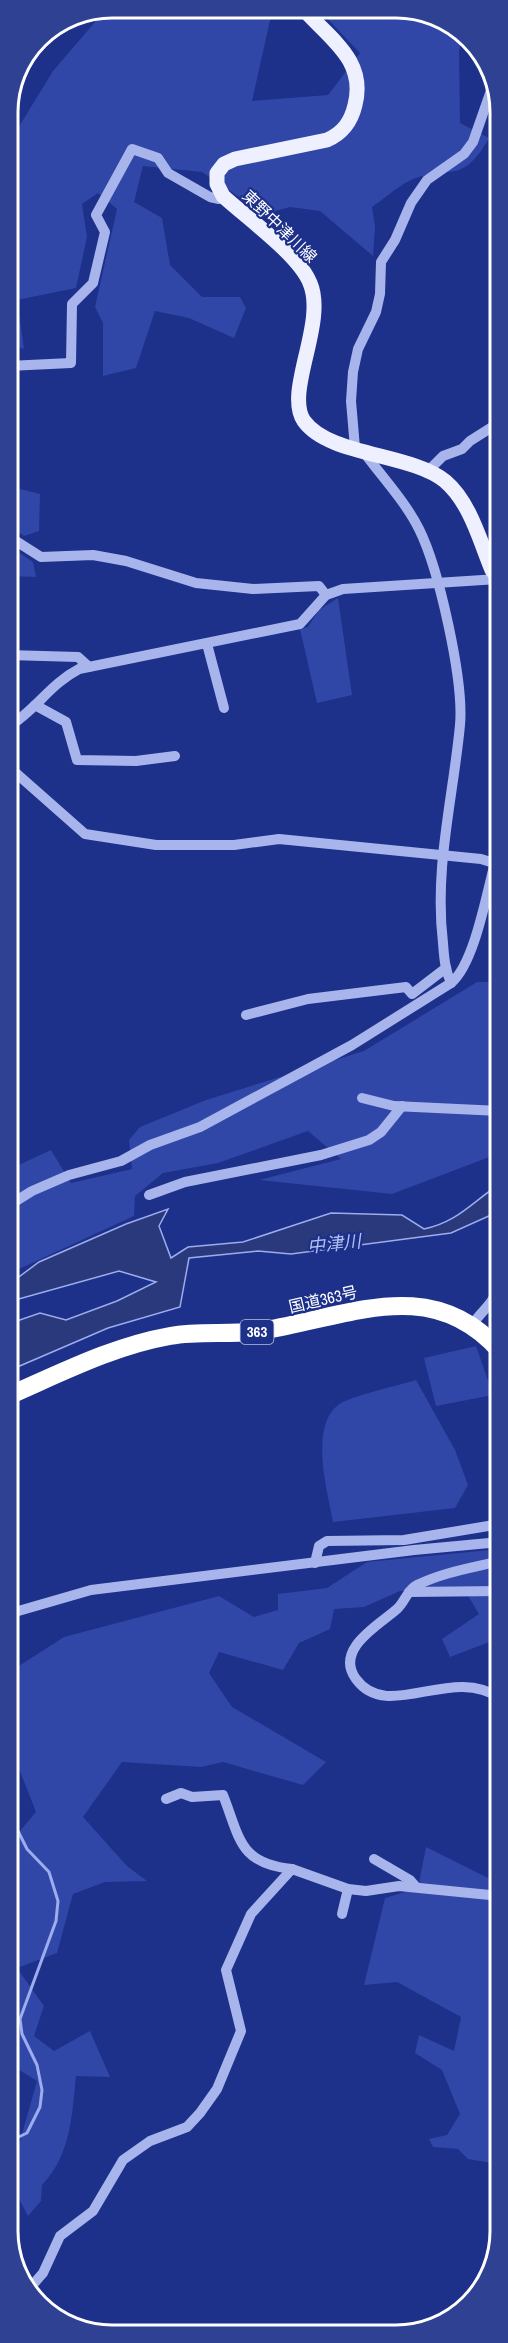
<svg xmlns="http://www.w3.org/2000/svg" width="508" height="2343" font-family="'Archivo Narrow','Noto Sans JP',sans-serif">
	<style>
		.green { fill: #3047a8 }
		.water { fill: #2a387c; stroke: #9cacee; stroke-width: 1.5 }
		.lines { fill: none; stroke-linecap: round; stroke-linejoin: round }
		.stream { stroke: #9cacee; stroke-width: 3 }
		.minor { stroke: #a8b5ec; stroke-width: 10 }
		.major { stroke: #eef0ff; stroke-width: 15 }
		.highway { stroke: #fff; stroke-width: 18 }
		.labels { text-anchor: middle; stroke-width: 4.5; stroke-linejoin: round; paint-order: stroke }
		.shield { fill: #1d308a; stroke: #bbc1dc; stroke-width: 1.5 }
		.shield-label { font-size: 15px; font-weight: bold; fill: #fff }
		.street-label { font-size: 16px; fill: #fff; stroke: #1d308a }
		.water-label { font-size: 18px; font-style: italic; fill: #b4c0f3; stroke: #1d308a }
		.rim { fill: none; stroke: #fff; stroke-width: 3 }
	</style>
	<rect width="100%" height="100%" fill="#1d308a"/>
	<!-- green -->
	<g class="green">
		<path d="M422,11L463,36L459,51L460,123L489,138C461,187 452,163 411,180C398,186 384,199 372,207L375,227L373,256L320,211L290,207L264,214L202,172L143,166L134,202L162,218L170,265L202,297H240L246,308L234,338L189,318L155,311L136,368L103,376V323L95,307L117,209L98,193L82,204L87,237L76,288L17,300L24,349L8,343V133H15L53,71L95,22L93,15L289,13L291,15L271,16L252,101L328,95L360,53L321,12Z"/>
		<path d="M8,486L40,494L39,531L24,536L8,525Z"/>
		<path d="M8,545L33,562L36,577L8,576Z"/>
		<path d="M338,598L352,695L317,703L300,629L308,627L319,610Z"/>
		<path d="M477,982H500V1153L392,1194L259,1180L341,1159L308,1131L218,1163L163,1173L135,1196L134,1216L8,1274V1170L51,1150L71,1183L132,1169L129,1140L140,1127L206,1100L364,1051Z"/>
		<path d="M476,1346L493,1395L436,1406L424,1358Z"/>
		<path d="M416,1380L455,1450L468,1485L455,1508L333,1522C328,1491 306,1418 345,1401C367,1392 393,1387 416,1380Z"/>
		<path d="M500,1549V1638L450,1657L442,1639L479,1614L464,1589L400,1591L364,1607L334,1609L330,1629L299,1643L283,1670L219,1652L209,1673L232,1707L326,1762L303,1785L223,1762L201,1767L122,1762L83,1817L127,1866L147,1881L105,1882L73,1894L57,1953L17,1968L44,2006L34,2036L54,2051L90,2031L110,2077L76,2076C72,2115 71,2155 42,2185L41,2201L28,2216L9,2180L37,2081L8,2063V1838H14L36,1812L10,1746L8,1673L64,1637L219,1596L254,1617L278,1610V1594L327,1588L367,1562Z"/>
		<path d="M426,1847L500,1884V2170L498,2164L468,2159L458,2149L433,2147L429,2139L447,2135L460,2114L442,2070L415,2053L419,2035L454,2051L461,2017L397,1982L364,1985L385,1898L418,1888Z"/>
	</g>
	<!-- water -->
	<path class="water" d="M500,1184V1211L451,1233L291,1254L258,1251L189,1258L180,1307L108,1328L8,1371V1324L40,1313L66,1320L117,1301L156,1282L119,1271L8,1302V1285L39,1262L126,1224L168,1209L159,1226L171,1258L188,1247L243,1242L331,1213L402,1215L424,1229C458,1222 473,1201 500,1184Z"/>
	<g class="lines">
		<!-- stream -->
		<path class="stream" d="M8,1811L27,1849L49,1872L58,1901L56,1921L20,2019L22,2034L37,2065L42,2090L40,2107L27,2133L8,2142"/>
		<!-- minor -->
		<g class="minor">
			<path d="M8,366L71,363L72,304L93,283L105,232L96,215L132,149L158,158L168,173L210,197L219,199L223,196"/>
			<path d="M355,448L351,401L353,372L358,349L376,312L380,294L381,262L395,240L411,203L427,180L464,154L473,142L493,85"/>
			<path d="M363,451C382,477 405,501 419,529C439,569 464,681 460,725C453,799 434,868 443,943C444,957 445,970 451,983"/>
			<path d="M427,472L443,456L462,449L470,441L500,422"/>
			<path d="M8,536L41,557L93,555L126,561L196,583L253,589L319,586L326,595"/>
			<path d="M207,644L224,708"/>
			<path d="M8,655L78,657L89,667"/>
			<path d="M35,705L66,722L77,760L136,761L175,756"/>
			<path d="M8,727C35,711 50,684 79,669L300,624L326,595L343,589L498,579"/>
			<path d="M8,766L85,834L156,845H234L279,839L481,859L500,865"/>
			<path d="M246,1015L308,999L406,987L412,994L446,968"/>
			<path d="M362,1098L394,1106L500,1111"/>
			<path d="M149,1195L185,1182L321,1155L369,1140L381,1132L402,1106"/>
			<path d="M8,1206L32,1191L69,1175L121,1161L150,1145L200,1127L352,1045L451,983C477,962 489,878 500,844"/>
			<path d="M472,1325C483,1309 493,1305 500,1284"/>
			<path d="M500,1561C471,1568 444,1572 417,1585C407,1590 405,1602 397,1609C379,1625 334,1649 356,1679C388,1723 451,1664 500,1698"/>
			<path d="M315,1563L319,1546L327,1541L404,1540L500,1524"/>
			<path d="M409,1592L500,1591"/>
			<path d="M8,1614L91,1590L414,1550L500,1542"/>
			<path d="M166,1799L181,1793L192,1797L223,1795C240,1838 239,1864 292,1869"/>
			<path d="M374,1859L410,1880L416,1887"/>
			<path d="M342,1914L348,1889"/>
			<path d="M29,2289L43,2273L60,2236L93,2211L123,2160L150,2141L187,2127L200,2113L217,2089L241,2031L226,1970L251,1914L292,1869L348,1889L366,1891L399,1886L500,1896"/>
		</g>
		<!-- major -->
		<path class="major" d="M306,12C333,41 366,62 355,105C351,122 343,133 327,140L235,159L224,164L217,173V184L223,196C247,218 299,255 310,283C327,323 284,392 304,421C329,456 410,453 445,481C470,502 480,541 492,570L500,580"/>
		<!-- highway -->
		<path class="highway" d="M8,1396C61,1373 113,1346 170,1336C202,1330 234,1336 266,1330C350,1316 432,1274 500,1351"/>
	</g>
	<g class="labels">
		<!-- shield labels -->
		<rect class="shield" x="240.5" y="1320" width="33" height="24" rx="4.5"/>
		<g class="shield-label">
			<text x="257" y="1337">363</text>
		</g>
		<!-- street labels -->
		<g class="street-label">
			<text transform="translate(280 226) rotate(44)" y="6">東野中津川線</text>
			<text transform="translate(323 1299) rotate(-13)" y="6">国道363号</text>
		</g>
		<!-- water labels -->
		<g class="water-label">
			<text transform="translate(334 1244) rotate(-6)" y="6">中津川</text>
		</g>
	</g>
	<!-- crop -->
	<path d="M0 0H508V2343H0ZM112 18H396A94 94 0 0 1 490 112V2231A94 94 0 0 1 396 2325H112A94 94 0 0 1 18 2231V112A94 94 0 0 1 112 18Z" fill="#2f4193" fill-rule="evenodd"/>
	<path class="rim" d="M112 18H396A94 94 0 0 1 490 112V2231A94 94 0 0 1 396 2325H112A94 94 0 0 1 18 2231V112A94 94 0 0 1 112 18Z"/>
</svg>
